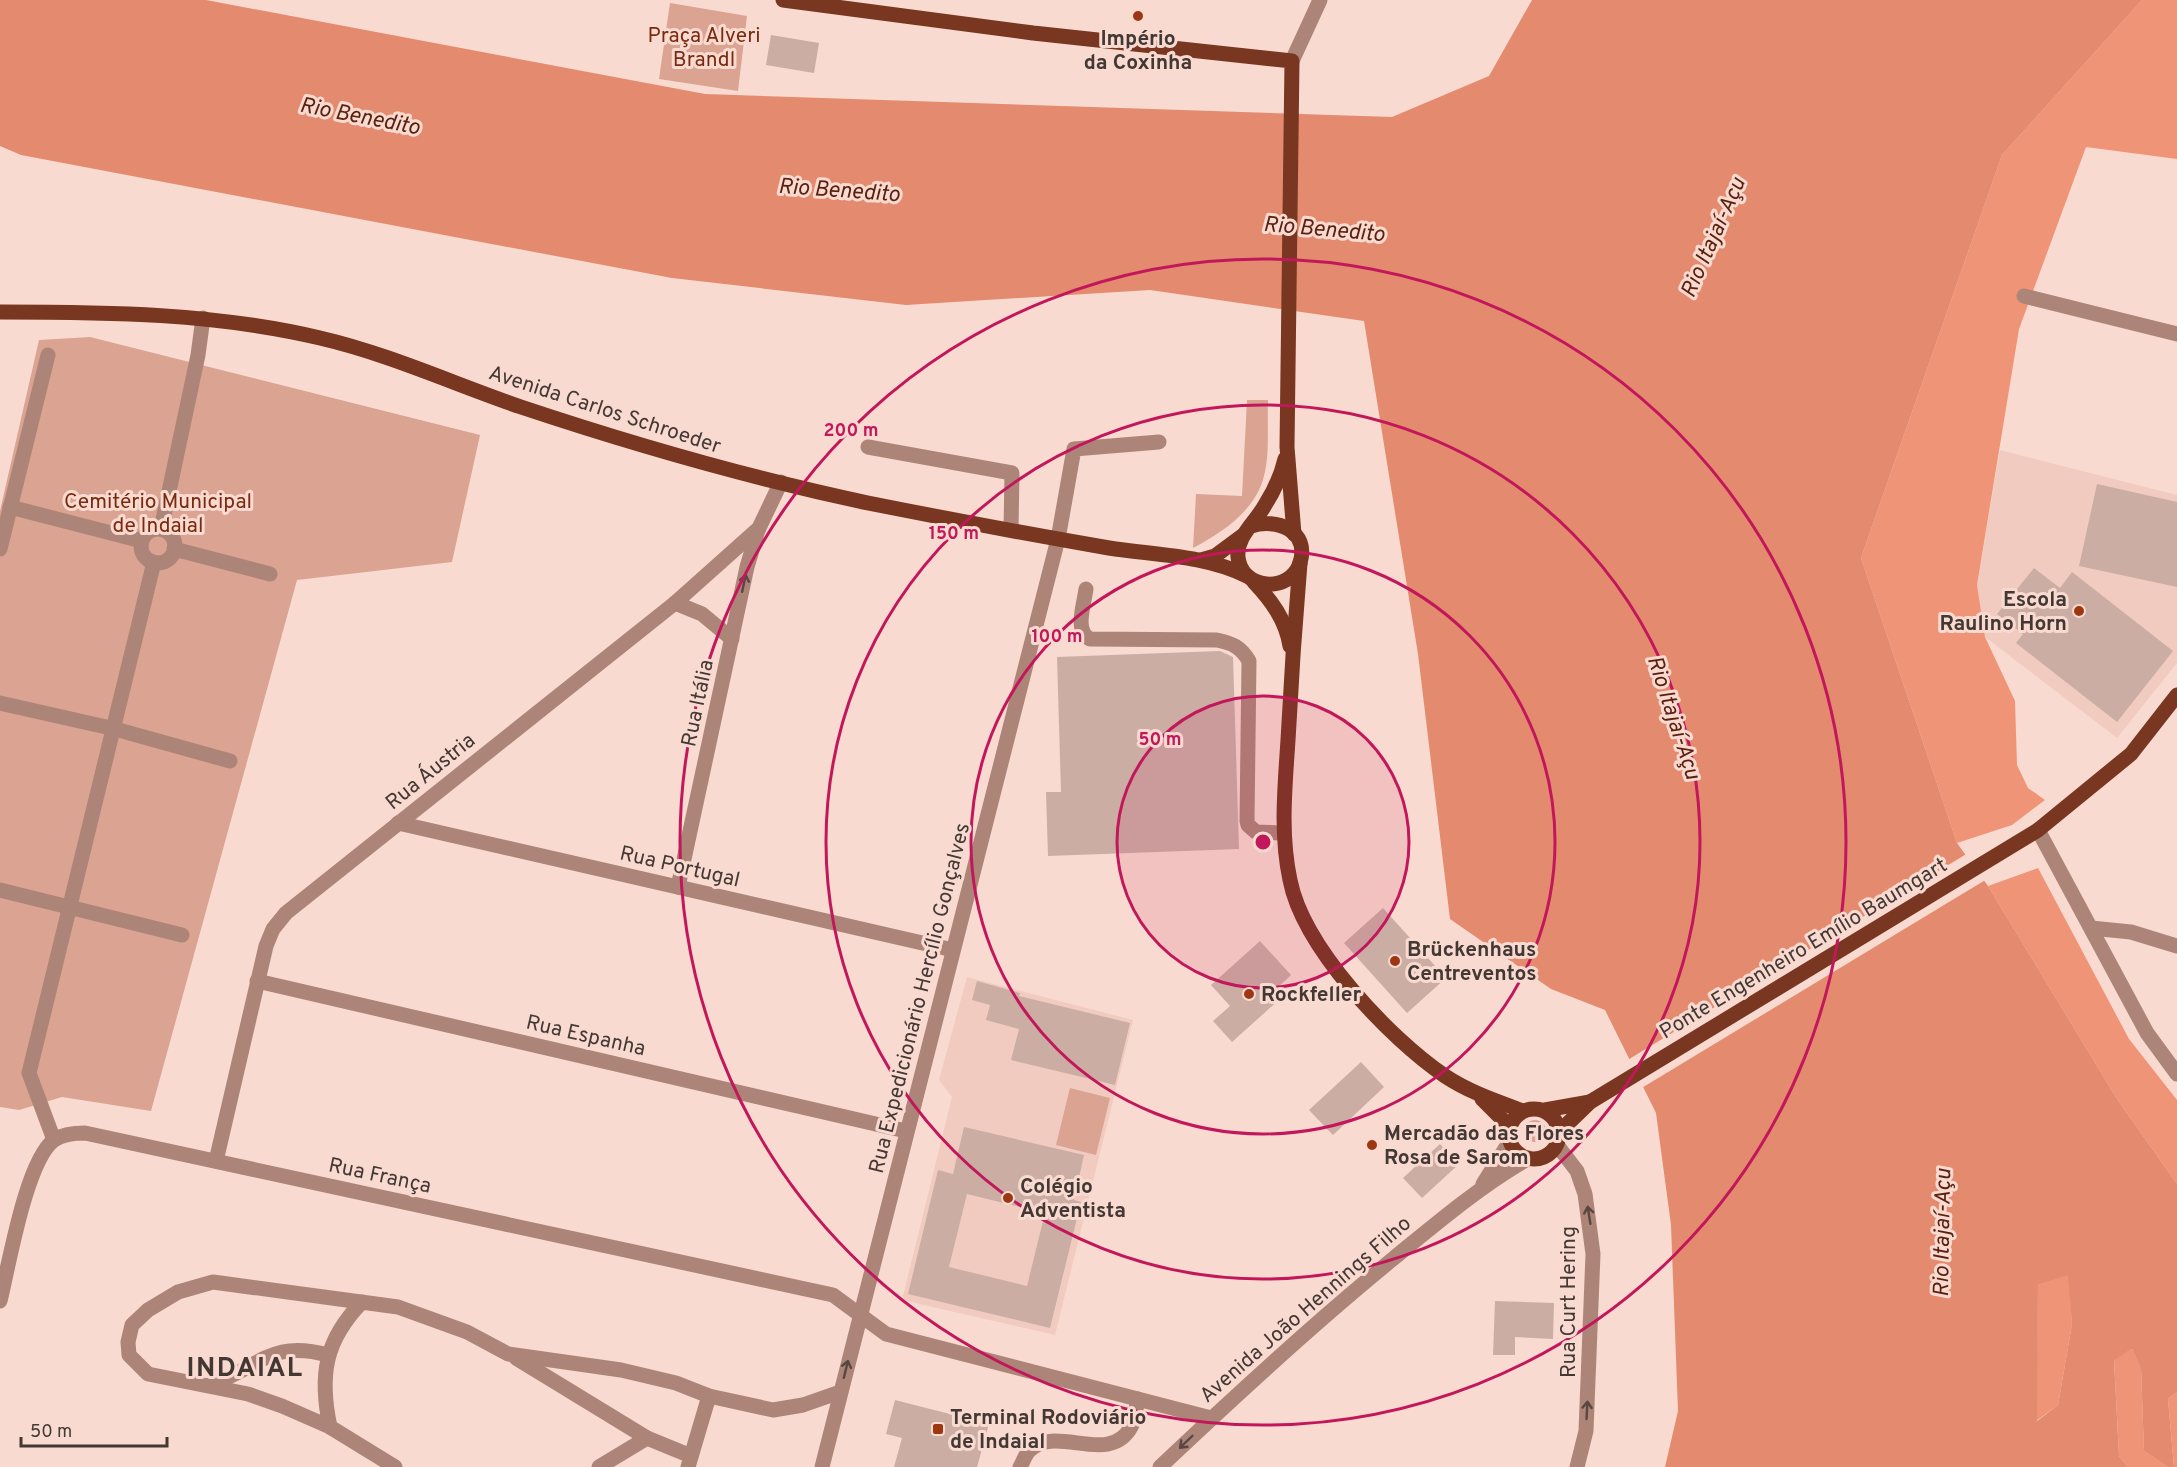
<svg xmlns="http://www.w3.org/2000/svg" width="2177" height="1467" font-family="Overpass,sans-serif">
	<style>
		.built { fill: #f1cbbf }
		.green { fill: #dba391 }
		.forest { fill: #ef9477 }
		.water { fill: #e48a6e; fill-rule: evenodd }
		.pier { fill: #f9dad0 }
		.building { fill: #cbada3; fill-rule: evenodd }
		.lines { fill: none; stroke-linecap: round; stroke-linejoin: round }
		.minor { stroke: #ad8578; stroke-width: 15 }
		.major { stroke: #793621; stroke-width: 15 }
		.oneway { stroke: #594742 }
		.ring { fill: none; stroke: #c2185b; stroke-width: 3 }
		.poi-dot { fill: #9d3712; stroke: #f9dad0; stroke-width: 2 }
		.labels { text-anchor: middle; stroke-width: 6; stroke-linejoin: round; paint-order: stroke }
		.park-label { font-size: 21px; fill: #7a2a0e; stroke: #f9dad0 }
		.poi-label { font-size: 21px; font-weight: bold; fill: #443834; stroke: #f9dad0; text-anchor: start }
		.street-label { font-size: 21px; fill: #443834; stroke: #f9dad0 }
		.water-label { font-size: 22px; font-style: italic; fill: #5a210f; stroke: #f9dad0 }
		.district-label { font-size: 27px; font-weight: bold; letter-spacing: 1.5px; fill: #443834; stroke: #f9dad0 }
		.centre { fill: #c2185b; stroke: #f9dad0; stroke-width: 3 }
		.ring-label { font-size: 18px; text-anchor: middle; font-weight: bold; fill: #c2185b; stroke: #f9dad0; stroke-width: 6; stroke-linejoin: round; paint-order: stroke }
	</style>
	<rect width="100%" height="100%" fill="#f9dad0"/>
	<!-- built -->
	<g class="built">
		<path d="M2000,450L2177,495V663L2117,738L1985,637L1977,585Z"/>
		<path d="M967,977L1133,1020L1055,1335L902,1300L952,1097L939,1080Z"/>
	</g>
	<!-- green -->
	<g class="green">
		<path d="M670,3L747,16L738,91L659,79Z"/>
		<path d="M90,337L480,435L452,562L297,580L151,1111L62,1097L19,1110L0,1107V511L39,340Z"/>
		<path d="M1247,400H1268C1267,424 1270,453 1264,476C1256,510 1222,533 1193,548L1196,494L1242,496Z"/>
		<path d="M1070,1088L1110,1098L1096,1155L1056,1145Z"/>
		<circle cx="1535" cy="1131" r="11"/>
	</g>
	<!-- forest -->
	<g class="forest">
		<path d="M2142,0H2177V159L2086,147L2019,329L1977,585L1985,637L2015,701L2017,765L2028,788L2045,800L2012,825L1957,843L1861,558L2002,155Z"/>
		<path d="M2038,868L2129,1039L2177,1100V1184L2117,1099L1988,886Z"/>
		<path d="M2069,1274L2072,1324L2058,1405L2036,1421L2038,1285Z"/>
		<path d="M2132,1349L2141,1367L2144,1451L2168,1467H2128L2119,1456L2114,1359Z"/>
		<path d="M2177,1392V1467H2174L2168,1399Z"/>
	</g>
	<!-- water -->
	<path class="water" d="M0,0H206L705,94L1392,117L1489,76L1532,0H2142L2002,155L1861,558L1957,843L1988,886L2117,1099L2177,1184V1392L2168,1399L2174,1467H2168L2144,1451L2141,1368L2132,1349L2114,1360L2119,1456L2128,1467H1665L1678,1411L1671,1225L1656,1113L1605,1010L1551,989L1450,919L1418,654L1364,321L1150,290L906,305L672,278L21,155L0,146ZM2068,1275L2072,1324L2058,1405L2037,1421L2038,1285Z"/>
	<!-- pier -->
	<path class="pier" d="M1968,853L1987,879L1640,1089L1626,1061Z"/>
	<!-- building -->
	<g class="building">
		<path d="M771,35L819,43L814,73L766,65Z"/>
		<path d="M2097,484L2177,502V587L2079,566Z"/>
		<path d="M2034,568L2060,588L2072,572L2173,651L2117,722L2016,643L2023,634L1997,614Z"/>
		<path d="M1220,651L1233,657L1239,849L1048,856L1046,792H1061L1057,657Z"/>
		<path d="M1383,908L1446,978L1407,1013L1344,943Z"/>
		<path d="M1260,941L1291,975L1274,991L1281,998L1232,1042L1213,1021L1230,1006L1211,985Z"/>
		<path d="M977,981L1020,993L1019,996L1130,1023L1115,1085L1011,1060L1019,1029L986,1020L990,1005L972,1000Z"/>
		<path d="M1361,1062L1384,1087L1333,1135L1309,1110Z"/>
		<path d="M964,1127L1084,1155L1074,1200L1081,1202L1050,1328L908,1294L938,1170L953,1174ZM967,1194L1045,1213L1027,1286L949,1267Z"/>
		<path d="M1440,1144L1459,1164L1422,1198L1403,1178Z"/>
		<path d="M1495,1301L1554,1303L1553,1339L1515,1337V1355H1493Z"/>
		<path d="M895,1400L989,1424L977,1467H894L902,1438L886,1434Z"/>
	</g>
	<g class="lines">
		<!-- minor -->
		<g class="minor">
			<path d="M1292,61L1320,0"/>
			<path d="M2024,296L2177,334"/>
			<path d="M868,447L1012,473L1011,530"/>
			<path d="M10,507L142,541"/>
			<path d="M161,529L198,355L203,318"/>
			<circle cx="158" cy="546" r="17"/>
			<path d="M0,549L48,355"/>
			<path d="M174,549L270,574"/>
			<path d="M1086,589C1084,605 1074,631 1090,639L1217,640C1232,643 1241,647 1249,661L1247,821L1248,825L1256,832L1282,833"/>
			<path d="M675,603L702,614L732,639"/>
			<path d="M0,703L115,729L230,761"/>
			<path d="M398,823L953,950"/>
			<path d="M2038,830L2147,1033L2177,1074"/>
			<path d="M678,887L747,567L758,530"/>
			<path d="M0,890L182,935"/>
			<path d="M2091,928L2131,932L2177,946"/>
			<path d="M257,981L906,1131"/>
			<path d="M54,1140L29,1073L154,562"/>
			<path d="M1557,1145L1577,1171L1585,1194L1593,1254L1586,1431L1577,1467"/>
			<path d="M216,1161L266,946L273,929L286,913L675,603L759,528L781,482"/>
			<path d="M1483,1184L1510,1141"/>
			<path d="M0,1301C9,1265 26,1161 54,1140C63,1134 74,1133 85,1133L833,1295L886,1334L1211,1418"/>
			<path d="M516,1358L647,1438L691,1456"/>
			<path d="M209,1385C260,1368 270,1339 328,1355"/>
			<path d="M709,1396L773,1410L803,1405L840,1392"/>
			<path d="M330,1427C319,1375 325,1340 362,1302"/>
			<path d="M395,1467L330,1427L282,1406L248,1394L148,1374L129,1355L128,1342L132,1325L148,1310L178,1292L213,1282L398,1307L467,1332L508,1354L621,1370L676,1383L709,1396L688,1467"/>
			<path d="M599,1467L647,1438"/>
			<path d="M822,1467L1058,539L1074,449L1159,442"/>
			<path d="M1020,1467C1023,1462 1025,1455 1029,1451C1055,1423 1109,1467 1131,1427C1135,1419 1136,1408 1138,1399"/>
			<path d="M1160,1467C1236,1395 1313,1324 1394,1258C1438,1222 1479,1187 1529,1158"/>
		</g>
		<!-- major -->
		<g class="major">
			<path d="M783,0L1033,33L1292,61L1287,447L1294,534"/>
			<path d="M0,312C108,312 214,313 320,338C389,354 454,384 521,407C635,445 750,478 868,503C948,519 1028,534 1109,548C1154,555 1205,555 1247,576"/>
			<path d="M1251,526C1276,518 1310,530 1300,563C1290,594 1241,590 1238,557C1236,536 1256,522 1265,505C1274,491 1281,476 1285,459"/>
			<path d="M1201,560L1215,556L1242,536"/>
			<path d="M1300,563C1295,622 1291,681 1288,740C1285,787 1280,833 1290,880C1303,947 1389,1038 1445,1076C1469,1092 1496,1101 1523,1111"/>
			<path d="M1254,582C1271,600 1286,620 1290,646"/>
			<path d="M1482,1099L1510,1127"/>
			<circle cx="1534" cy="1134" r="25"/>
			<path d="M1545,1110L1590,1102"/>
			<path d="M1560,1131L1590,1102L2038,830L2131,754L2177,695"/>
		</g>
	</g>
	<!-- one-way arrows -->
	<defs><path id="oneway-shaft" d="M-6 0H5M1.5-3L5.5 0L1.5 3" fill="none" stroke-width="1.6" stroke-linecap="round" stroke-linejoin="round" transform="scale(1.5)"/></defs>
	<g class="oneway">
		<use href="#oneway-shaft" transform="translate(744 583) rotate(-78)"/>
		<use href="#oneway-shaft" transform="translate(1589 1215) rotate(-99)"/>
		<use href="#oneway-shaft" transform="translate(846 1369) rotate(-76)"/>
		<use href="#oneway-shaft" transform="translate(1587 1410) rotate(-87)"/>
		<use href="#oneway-shaft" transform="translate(1186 1442) rotate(136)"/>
	</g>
	<!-- distance rings -->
	<circle cx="1263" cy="842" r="146" fill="#c2185b" fill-opacity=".12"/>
	<g class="ring">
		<circle cx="1263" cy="842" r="146"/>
		<circle cx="1263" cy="842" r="292"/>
		<circle cx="1263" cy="842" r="437"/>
		<circle cx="1263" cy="842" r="583"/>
	</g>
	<!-- markers -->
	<g class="poi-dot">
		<circle cx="1138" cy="16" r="6"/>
		<circle cx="2079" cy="611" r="6"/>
		<circle cx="1395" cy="961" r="6"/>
		<circle cx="1249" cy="994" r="6"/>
		<circle cx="1372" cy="1145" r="6"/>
		<circle cx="1008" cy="1198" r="6"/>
		<rect x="932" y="1423" width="12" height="12" rx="3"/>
	</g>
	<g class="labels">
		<!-- park labels -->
		<g class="park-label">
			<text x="704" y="42">Praça Alveri<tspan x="704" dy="24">Brandl</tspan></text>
			<text x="158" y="508">Cemitério Municipal<tspan x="158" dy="24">de Indaial</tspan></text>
		</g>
		<!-- poi labels -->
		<g class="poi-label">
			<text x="1138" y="45" text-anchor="middle">Império<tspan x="1138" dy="24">da Coxinha</tspan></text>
			<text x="2067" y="606" text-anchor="end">Escola<tspan x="2067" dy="24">Raulino Horn</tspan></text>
			<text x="1407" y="956">Brückenhaus<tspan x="1407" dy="24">Centreventos</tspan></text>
			<text x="1261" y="1001">Rockfeller</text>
			<text x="1384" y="1140">Mercadão das Flores<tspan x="1384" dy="24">Rosa de Sarom</tspan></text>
			<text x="1020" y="1193">Colégio<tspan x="1020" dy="24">Adventista</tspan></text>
			<text x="950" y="1424">Terminal Rodoviário<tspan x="950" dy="24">de Indaial</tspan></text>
		</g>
		<!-- street labels -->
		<g class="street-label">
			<text transform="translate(605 409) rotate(18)" y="7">Avenida Carlos Schroeder</text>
			<text transform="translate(697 703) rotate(-78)" y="7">Rua Itália</text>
			<text transform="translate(430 771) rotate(-39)" y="7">Rua Áustria</text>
			<text transform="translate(680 866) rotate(13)" y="7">Rua Portugal</text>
			<text transform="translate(1803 948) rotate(-31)" y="7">Ponte Engenheiro Emílio Baumgart</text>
			<text transform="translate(919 998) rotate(-76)" y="7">Rua Expedicionário Hercílio Gonçalves</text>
			<text transform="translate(586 1035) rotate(13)" y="7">Rua Espanha</text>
			<text transform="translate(380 1175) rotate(12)" y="7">Rua França</text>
			<text transform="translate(1568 1302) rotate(-90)" y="7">Rua Curt Hering</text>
			<text transform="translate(1305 1309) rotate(-41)" y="7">Avenida João Hennings Filho</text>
		</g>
		<!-- water labels -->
		<g class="water-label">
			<text transform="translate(360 115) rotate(11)" y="8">Rio Benedito</text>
			<text transform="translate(839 189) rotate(4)" y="8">Rio Benedito</text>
			<text transform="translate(1324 228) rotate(5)" y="8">Rio Benedito</text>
			<text transform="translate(1712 237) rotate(-66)" y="8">Rio Itajaí-Açu</text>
			<text transform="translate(1675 717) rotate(72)" y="8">Rio Itajaí-Açu</text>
			<text transform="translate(1941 1233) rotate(-89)" y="8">Rio Itajaí-Açu</text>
		</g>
		<!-- district labels -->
		<g class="district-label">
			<text x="245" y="1376">INDAIAL</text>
		</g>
	</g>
	<circle cx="1263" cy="842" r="9" class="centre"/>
	<g class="ring-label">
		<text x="851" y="436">200 m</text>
		<text x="954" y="539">150 m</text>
		<text x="1057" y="642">100 m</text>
		<text x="1160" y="745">50 m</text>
	</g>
	<!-- scale -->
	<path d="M21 1437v9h146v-9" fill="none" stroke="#443834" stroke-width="3"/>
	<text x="30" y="1437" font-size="18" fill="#443834" stroke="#f9dad0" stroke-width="4.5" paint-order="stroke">50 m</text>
</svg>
